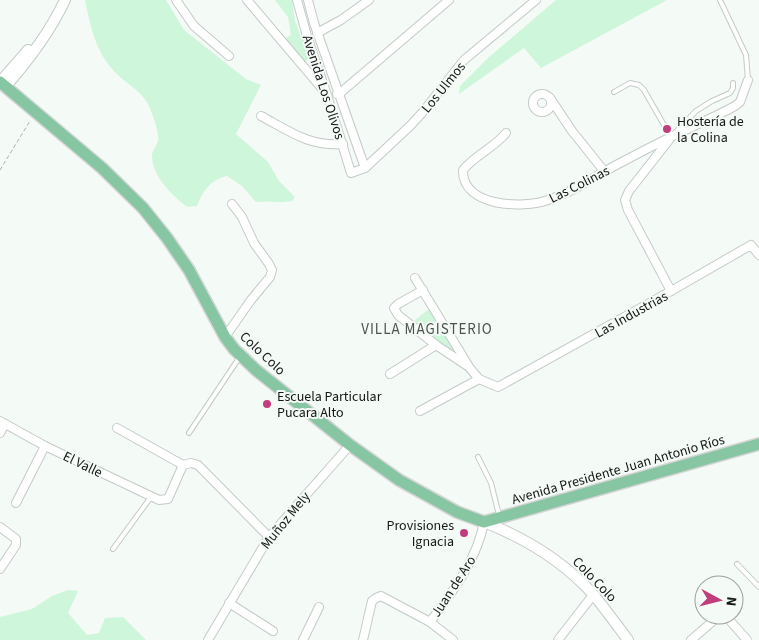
<svg xmlns="http://www.w3.org/2000/svg" width="759" height="640" font-family="'Source Sans 3',sans-serif">
	<style>
		.green { fill: #cef6db }
		.lines { fill: none; stroke-linecap: round; stroke-linejoin: round }
		.lane-casing { stroke: #c4cac6; stroke-width: 6 }
		.street-casing { stroke: #c4cac6; stroke-width: 10 }
		.secondary-casing { stroke: #c4cac6; stroke-width: 12 }
		.primary-casing { stroke: #d5d5d5; stroke-width: 14 }
		.path { stroke: #acb1ae; stroke-width: 1; stroke-dasharray: 4 2.5; stroke-linecap: butt }
		.lane { stroke: #fff; stroke-width: 4 }
		.street { stroke: #fff; stroke-width: 8 }
		.secondary { stroke: #fff; stroke-width: 10 }
		.primary { stroke: #86c6a3; stroke-width: 11 }
		.poi-dot { fill: #c23d7e; stroke: #f4faf6; stroke-width: 2 }
		.labels { text-anchor: middle; stroke-width: 4; stroke-linejoin: round; paint-order: stroke }
		.street-label { font-size: 14px; fill: #161817; stroke: #f4faf6 }
		.poi-label { font-size: 14px; fill: #161817; stroke: #f4faf6; text-anchor: start }
		.neighbourhood-label { font-size: 15px; letter-spacing: 1px; fill: #4e534f; stroke: #f4faf6 }
	</style>
	<rect width="100%" height="100%" fill="#f4faf6"/>
	<!-- green -->
	<g class="green">
		<path d="M85,0H166L184,30L246,79L261,85L236,134L268,162L279,181L295,197L292,201C279,203 268,201 256,202L242,186L227,176C210,180 203,191 197,206L187,207C173,196 153,177 152,158C151,152 156,147 158,141C160,133 151,108 146,101C139,90 127,84 118,75C96,54 91,29 85,0Z"/>
		<path d="M275,0H292L295,21L310,59L303,62L284,39L291,35L288,17Z"/>
		<path d="M556,0H667L541,68L524,48L459,94L460,86L488,58Z"/>
		<path d="M430,308L457,354L413,322Z"/>
		<path d="M68,590L78,591L68,613L87,635L99,633L105,618L123,617L146,640H0V617L32,609L52,596Z"/>
	</g>
	<g class="lines">
		<!-- lane casing -->
		<g class="lane-casing">
			<g id="lane">
				<path d="M720,0L746,55L748,80"/>
				<path d="M614,92L630,83L639,85L644,90L664,125L672,136L696,111L712,101L730,93L733,88V83"/>
				<path d="M189,433L239,358"/>
				<path d="M478,457L491,483L499,515"/>
				<path d="M113,549L151,497"/>
				<path d="M737,564L759,587"/>
			</g>
		</g>
		<!-- street casing -->
		<g class="street-casing">
			<g id="street">
				<path d="M176,0L194,26L229,56"/>
				<path d="M247,0L325,92"/>
				<path d="M297,0L307,36L327,95L351,173L365,168L410,126L422,113L464,60L536,0"/>
				<path d="M308,0L314,23L365,168"/>
				<path d="M317,33L341,20L369,0"/>
				<path d="M337,94H339L449,0"/>
				<circle cx="542" cy="103" r="9"/>
				<path d="M550,98L572,131L604,171"/>
				<path d="M261,116C289,131 310,147 343,144"/>
				<path d="M506,133C494,148 475,155 463,170C462,207 523,209 548,200C574,192 598,174 622,162C639,153 656,144 673,136C693,126 715,117 735,106L740,102L748,80"/>
				<path d="M669,140L629,191L625,200L628,210L671,291"/>
				<path d="M415,278L468,365"/>
				<path d="M423,290L398,304L394,308L398,315L436,345L469,367L479,379L498,387L671,291L751,245L759,255"/>
				<path d="M225,337L251,300L270,277L272,270L269,264L254,243L242,217L232,204"/>
				<path d="M390,374L436,345"/>
				<path d="M420,411L479,379"/>
				<path d="M0,421L45,446L159,500L168,499L183,465"/>
				<path d="M117,428L183,465L191,463L198,465L269,537"/>
				<path d="M0,433L5,424"/>
				<path d="M16,503L45,446"/>
				<path d="M0,527L16,539V545L0,569"/>
				<path d="M229,603L273,631"/>
				<path d="M725,615L747,640"/>
				<path d="M430,622C453,591 477,560 484,522"/>
				<path d="M208,640L269,537L350,445"/>
				<path d="M303,640L319,607"/>
				<path d="M363,640L372,601L376,598L381,596L430,622L453,640"/>
				<path d="M558,640L593,595"/>
				<path d="M691,640L720,615"/>
			</g>
		</g>
		<!-- secondary casing -->
		<g class="secondary-casing">
			<g id="secondary">
				<path d="M0,82L28,50"/>
				<path d="M5,87C29,60 50,32 65,0"/>
				<path d="M484,522C525,538 563,561 593,594C605,609 617,625 628,640"/>
			</g>
		</g>
		<!-- primary casing -->
		<g class="primary-casing">
			<path id="primary" d="M0,82L102,168L143,208L167,238L189,270L225,337L234,349L256,370L350,445L399,480L457,512L484,522L759,444"/>
		</g>
		<!-- path -->
		<path class="path" d="M0,170L30,121"/>
		<!-- lane -->
		<use href="#lane" class="lane"/>
		<!-- street -->
		<use href="#street" class="street"/>
		<!-- secondary -->
		<use href="#secondary" class="secondary"/>
		<!-- primary -->
		<use href="#primary" class="primary"/>
	</g>
	<!-- markers -->
	<g class="poi-dot">
		<circle cx="667" cy="129" r="5"/>
		<circle cx="267" cy="404" r="5"/>
		<circle cx="464" cy="533" r="5"/>
	</g>
	<g class="labels">
		<!-- street labels -->
		<g class="street-label">
			<text transform="translate(324 87) rotate(72)" y="5">Avenida Los Olivos</text>
			<text transform="translate(443 87) rotate(-51)" y="5">Los Ulmos</text>
			<text transform="translate(579 184) rotate(-27)" y="5">Las Colinas</text>
			<text transform="translate(631 314) rotate(-29)" y="5">Las Industrias</text>
			<text transform="translate(263 353) rotate(43)" y="5">Colo Colo</text>
			<text transform="translate(83 464) rotate(26)" y="5">El Valle</text>
			<text transform="translate(618 469) rotate(-16)" y="5">Avenida Presidente Juan Antonio Ríos</text>
			<text transform="translate(285 520) rotate(-51)" y="5">Muñoz Mely</text>
			<text transform="translate(595 579) rotate(46)" y="5">Colo Colo</text>
			<text transform="translate(453 586) rotate(-57)" y="5">Juan de Aro</text>
		</g>
		<!-- poi labels -->
		<g class="poi-label">
			<text x="677" y="126">Hostería de<tspan x="677" dy="16">la Colina</tspan></text>
			<text x="277" y="401">Escuela Particular<tspan x="277" dy="16">Pucara Alto</tspan></text>
			<text x="454" y="530" text-anchor="end">Provisiones<tspan x="454" dy="16">Ignacia</tspan></text>
		</g>
		<!-- neighbourhood labels -->
		<g class="neighbourhood-label">
			<text x="427" y="334">VILLA MAGISTERIO</text>
		</g>
	</g>
	<!-- north arrow -->
	<g transform="translate(719 600) rotate(97)"><circle r="24" fill="#f4faf6" stroke="#9ba09d"/>
	<path d="M0-4L9 19L0 12L-9 19Z" fill="#c23d7e"/>
	<text y="-8" font-size="14" font-weight="bold" text-anchor="middle" fill="#161817">N</text>
	</g>
</svg>
